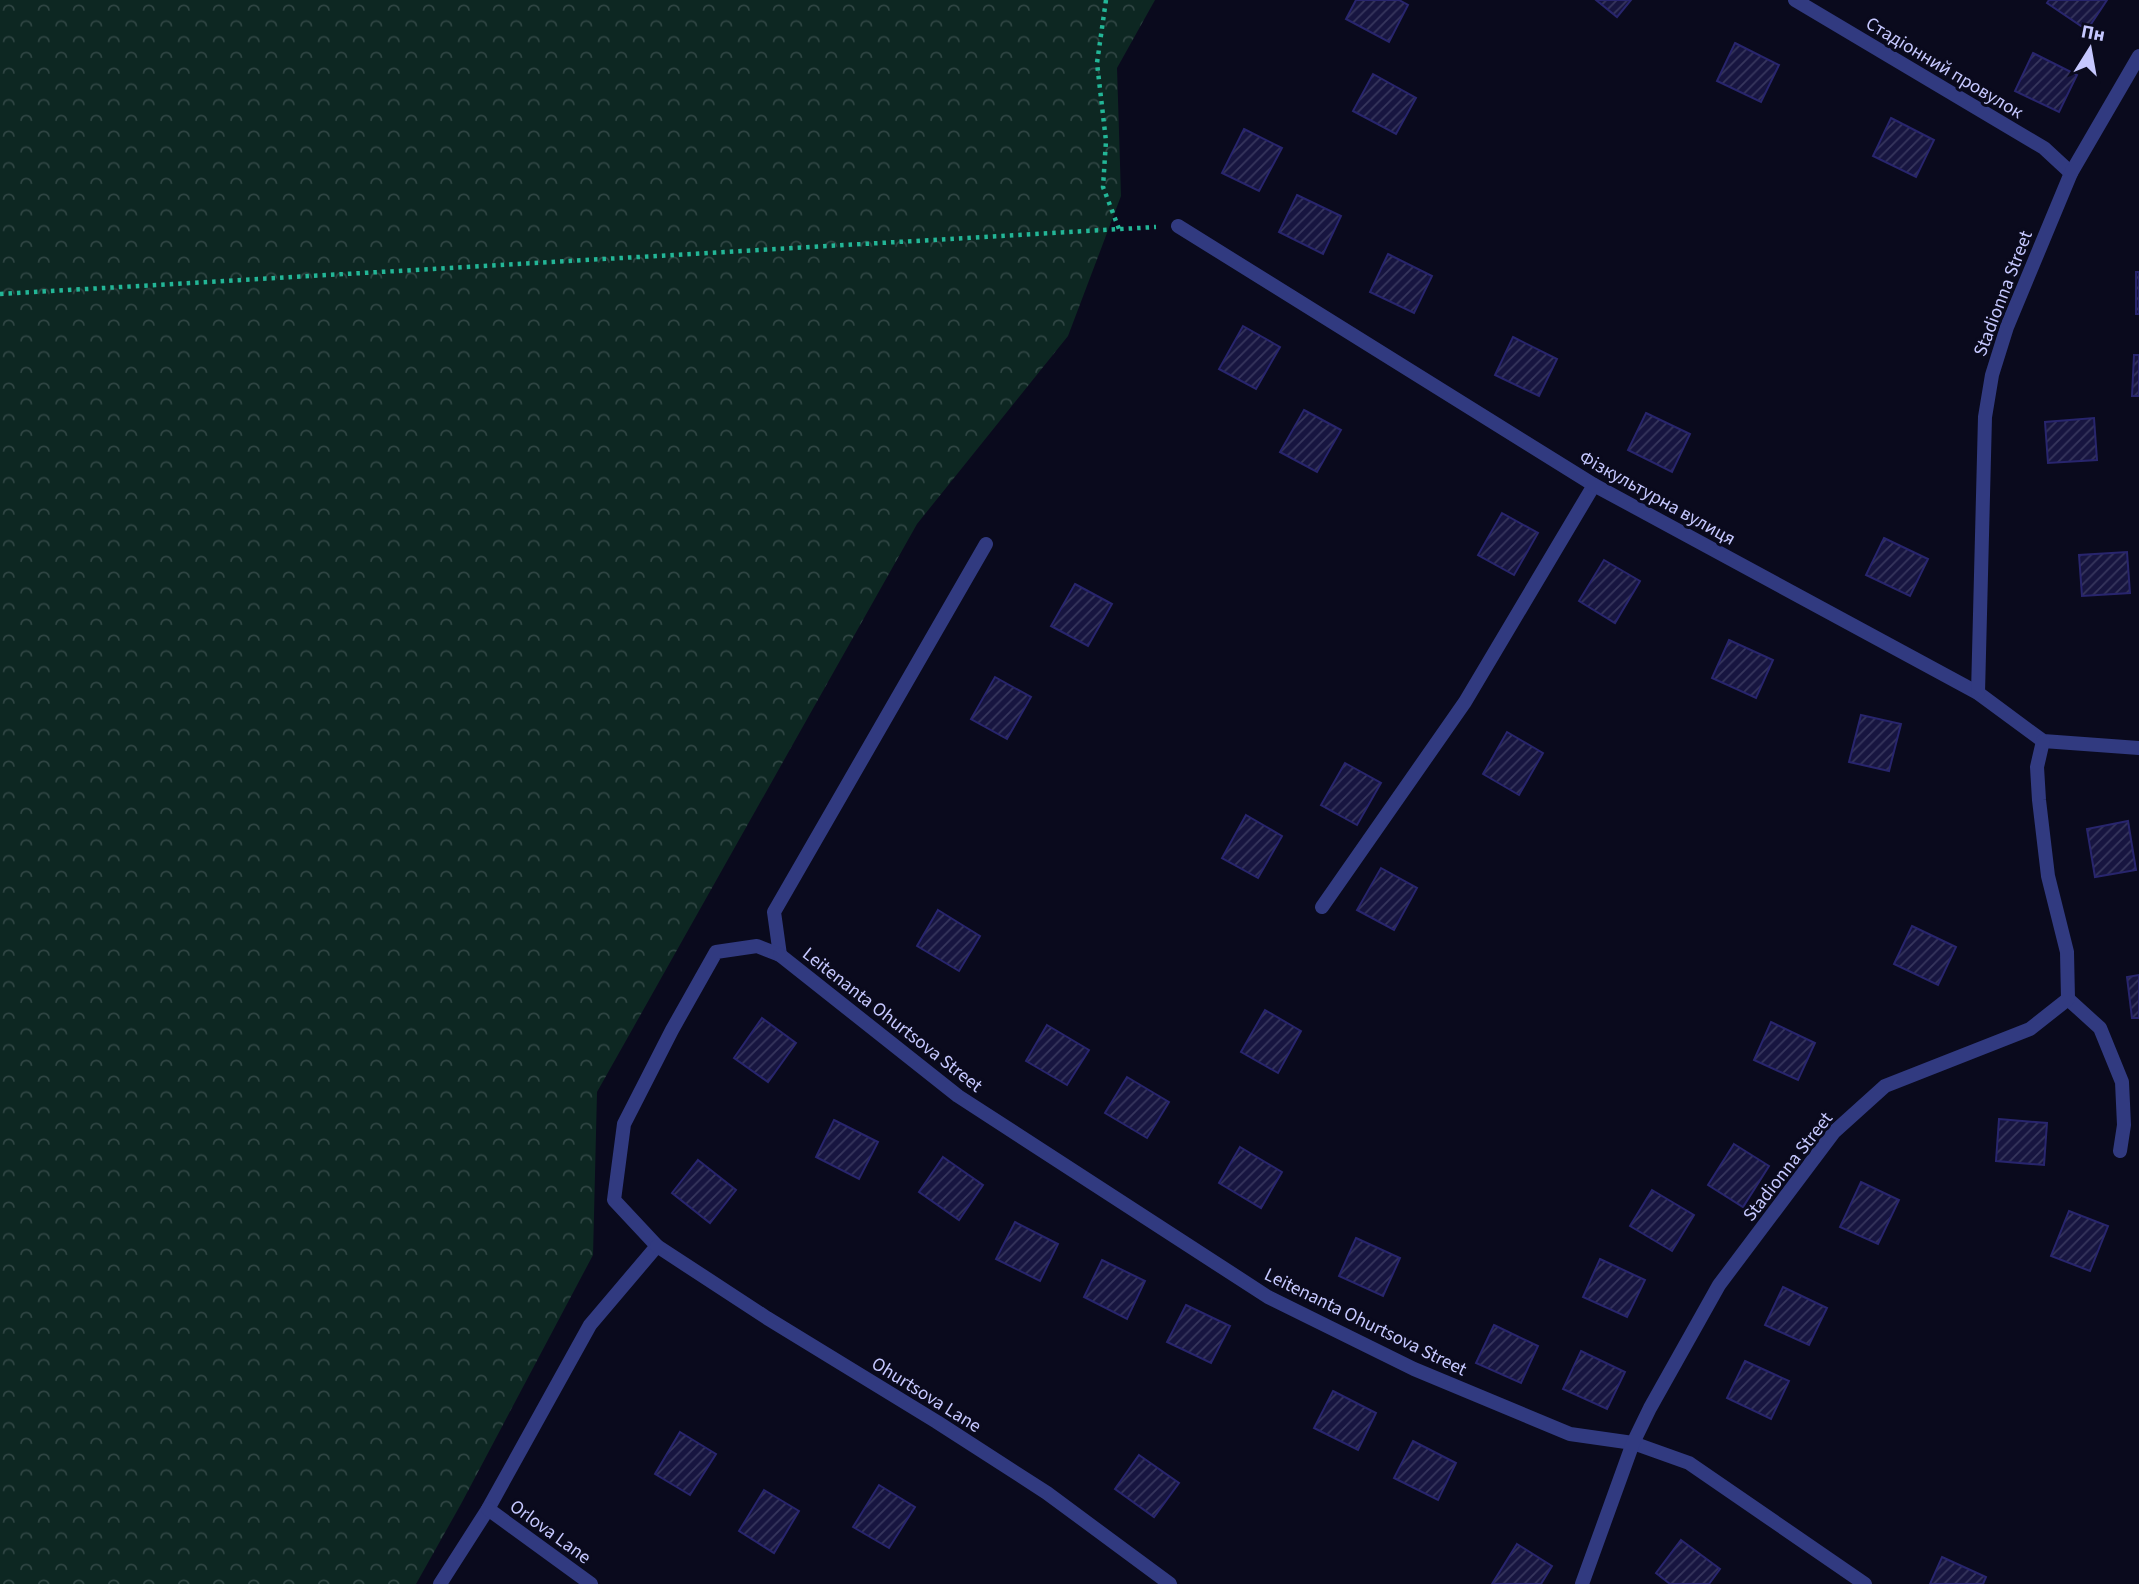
<svg xmlns="http://www.w3.org/2000/svg" width="2139" height="1584" font-family="'Source Sans 3',sans-serif">
	<style>
		.forest { fill: url(#forest-crowns) }
		.building { fill: url(#building-hatch); stroke: #28256d; stroke-width: 2 }
		.lines { fill: none; stroke-linecap: round; stroke-linejoin: round }
		.path { stroke: #23b697; stroke-width: 4.5; stroke-dasharray: 3.5 5; stroke-linecap: butt }
		.service { stroke: #313a80; stroke-width: 14 }
		.minor { stroke: #313a80; stroke-width: 14 }
		.labels { text-anchor: middle; stroke-width: 6; stroke-linejoin: round; paint-order: stroke }
		.street-label { font-size: 19px; fill: #c6c8ff; stroke: #0a0a1d }
	</style>
	<defs>
		<pattern id="forest-crowns" width="20" height="18" patternUnits="userSpaceOnUse" patternTransform="scale(1.75)"><rect width="20" height="18" fill="#0d2722"/><path d="M2 6a3 3 0 1 1 6 0M12 15a3 3 0 1 1 6 0" fill="none" stroke="#2f4543"/></pattern>
		<pattern id="building-hatch" width="6" height="6" patternUnits="userSpaceOnUse" patternTransform="scale(1.75)"><rect width="6" height="6" fill="#171540"/><path d="M-1 1l2-2M0 6l6-6M5 7l2-2" fill="none" stroke="#37365d"/></pattern>
	</defs>
	<rect width="100%" height="100%" fill="#0a0a1d"/>
	<!-- forest -->
	<path class="forest" d="M0,0H1155L1117,68L1121,196L1068,336L917,524L597,1092L593,1255L461,1504L416,1584H0Z"/>
	<!-- building -->
	<g class="building">
		<path d="M1356,0H1399L1408,5L1389,42L1346,19Z"/>
		<path d="M1596,0H1631L1617,17Z"/>
		<path d="M2049,0H2107L2087,30L2047,3Z"/>
		<path d="M1735,43L1779,65L1761,102L1717,81Z"/>
		<path d="M2033,53L2077,75L2059,112L2015,91Z"/>
		<path d="M1373,74L1416,98L1396,134L1353,111Z"/>
		<path d="M1891,118L1934,140L1916,177L1873,156Z"/>
		<path d="M1244,129L1282,148L1259,191L1222,173Z"/>
		<path d="M1297,195L1341,216L1323,254L1279,232Z"/>
		<path d="M1388,254L1432,276L1414,313L1370,292Z"/>
		<rect x="2136" y="272" width="3" height="42"/>
		<path d="M1243,326L1280,347L1256,389L1219,369Z"/>
		<path d="M1513,337L1557,359L1539,396L1495,375Z"/>
		<path d="M2134,355H2139V396H2132Z"/>
		<path d="M1304,410L1341,430L1317,472L1280,452Z"/>
		<path d="M1646,413L1690,434L1672,472L1628,450Z"/>
		<path d="M2094,418L2097,460L2048,463L2045,422Z"/>
		<path d="M1502,513L1538,533L1514,575L1478,555Z"/>
		<path d="M1884,538L1928,559L1910,596L1866,575Z"/>
		<path d="M2127,552L2130,593L2082,596L2079,555Z"/>
		<path d="M1604,560L1640,581L1615,623L1579,601Z"/>
		<path d="M1075,584L1112,604L1088,646L1051,626Z"/>
		<path d="M1729,640L1773,660L1756,698L1712,678Z"/>
		<path d="M995,677L1031,697L1007,739L971,719Z"/>
		<path d="M1861,715L1901,724L1889,771L1849,762Z"/>
		<path d="M1507,732L1543,753L1519,795L1483,774Z"/>
		<path d="M1345,763L1381,783L1357,825L1321,805Z"/>
		<path d="M1246,815L1282,836L1258,878L1222,858Z"/>
		<path d="M2128,821L2136,870L2095,877L2087,829Z"/>
		<path d="M1381,868L1417,888L1394,930L1357,910Z"/>
		<path d="M938,910L980,936L959,971L917,946Z"/>
		<path d="M1912,926L1956,947L1938,985L1894,964Z"/>
		<path d="M2139,975V1018H2132L2127,977Z"/>
		<path d="M1265,1010L1301,1031L1278,1073L1241,1052Z"/>
		<path d="M762,1018L796,1043L768,1082L734,1058Z"/>
		<path d="M1771,1022L1815,1043L1798,1080L1754,1060Z"/>
		<path d="M1047,1025L1089,1050L1067,1085L1026,1061Z"/>
		<path d="M1127,1077L1169,1102L1147,1138L1105,1113Z"/>
		<path d="M1999,1119L2047,1123L2044,1165L1996,1161Z"/>
		<path d="M834,1120L878,1142L859,1179L816,1157Z"/>
		<path d="M1734,1144L1769,1166L1743,1207L1708,1185Z"/>
		<path d="M1240,1147L1282,1172L1261,1208L1219,1183Z"/>
		<path d="M943,1157L983,1185L959,1220L919,1192Z"/>
		<path d="M698,1160L736,1190L710,1223L672,1193Z"/>
		<path d="M1861,1182L1899,1200L1878,1244L1840,1227Z"/>
		<path d="M1652,1190L1694,1215L1672,1251L1630,1226Z"/>
		<path d="M2069,1211L2108,1226L2090,1271L2051,1256Z"/>
		<path d="M1015,1222L1058,1244L1040,1281L996,1259Z"/>
		<path d="M1356,1238L1400,1258L1383,1296L1339,1276Z"/>
		<path d="M1600,1259L1645,1280L1627,1317L1583,1297Z"/>
		<path d="M1102,1260L1145,1281L1127,1319L1084,1297Z"/>
		<path d="M1783,1287L1827,1308L1809,1345L1765,1325Z"/>
		<path d="M1186,1305L1230,1326L1211,1363L1167,1342Z"/>
		<path d="M1494,1325L1538,1346L1521,1383L1476,1363Z"/>
		<path d="M1581,1351L1625,1372L1607,1409L1563,1389Z"/>
		<path d="M1745,1361L1789,1381L1771,1419L1727,1398Z"/>
		<path d="M1333,1391L1376,1413L1358,1450L1314,1428Z"/>
		<path d="M680,1432L716,1454L690,1495L655,1474Z"/>
		<path d="M1413,1441L1456,1463L1438,1500L1394,1478Z"/>
		<path d="M1139,1455L1179,1483L1154,1517L1115,1489Z"/>
		<path d="M879,1485L915,1507L889,1548L853,1527Z"/>
		<path d="M764,1490L799,1511L774,1553L739,1531Z"/>
		<path d="M1681,1540L1720,1569L1709,1584H1670L1656,1573Z"/>
		<path d="M1517,1544L1552,1566L1541,1584H1492Z"/>
		<path d="M1942,1557L1986,1577L1983,1584H1930Z"/>
	</g>
	<g class="lines">
		<!-- path -->
		<g class="path">
			<path d="M1106,0L1097,63L1106,141L1103,187L1119,229"/>
			<path d="M0,294L1156,227"/>
		</g>
		<!-- service -->
		<g class="service">
			<path d="M1322,907L1465,702L1594,485"/>
			<path d="M780,955L774,912L986,544"/>
			<path d="M2068,999L2100,1028L2122,1082L2124,1125L2120,1151"/>
			<path d="M440,1584L488,1509L590,1325L657,1246L614,1200L624,1124L672,1030L716,952L757,946L780,955"/>
		</g>
		<!-- minor -->
		<g class="minor">
			<path d="M1795,0L2044,148L2071,173"/>
			<path d="M1178,226L1594,485L1978,693L2043,741L2139,748"/>
			<path d="M1978,693L1985,417L1992,375L2007,327L2071,173L2139,56"/>
			<path d="M780,955L958,1096L1268,1297L1414,1369L1570,1434L1633,1443L1689,1463L1865,1584"/>
			<path d="M657,1246L767,1318L937,1422L1047,1493L1170,1584"/>
			<path d="M488,1509L591,1584"/>
			<path d="M1582,1584L1633,1443L1650,1408L1719,1285L1834,1132L1885,1086L2030,1029L2068,999L2067,952L2048,876L2039,800L2037,767L2043,741"/>
		</g>
	</g>
	<g class="labels">
		<!-- street labels -->
		<g class="street-label">
			<text transform="translate(1945 67) rotate(31)" y="7">Стадіонний провулок</text>
			<text transform="translate(2002 293) rotate(-69)" y="7">Stadionna Street</text>
			<text transform="translate(1658 497) rotate(29)" y="7">Фізкультурна вулиця</text>
			<text transform="translate(893 1019) rotate(38)" y="7">Leitenanta Ohurtsova Street</text>
			<text transform="translate(1787 1166) rotate(-52)" y="7">Stadionna Street</text>
			<text transform="translate(1366 1321) rotate(26)" y="7">Leitenanta Ohurtsova Street</text>
			<text transform="translate(927 1394) rotate(32)" y="7">Ohurtsova Lane</text>
			<text transform="translate(551 1531) rotate(36)" y="7">Orlova Lane</text>
		</g>
	</g>
	<!-- north arrow -->
	<g transform="translate(2090 49) rotate(11)" stroke="#0a0a1d" stroke-width="5" paint-order="stroke">
	<path d="M0-5L12 26L0 18L-12 26Z" fill="#c6c8ff"/>
	<text y="-10" font-size="19" font-weight="bold" text-anchor="middle" fill="#c6c8ff">Пн</text>
	</g>
</svg>
